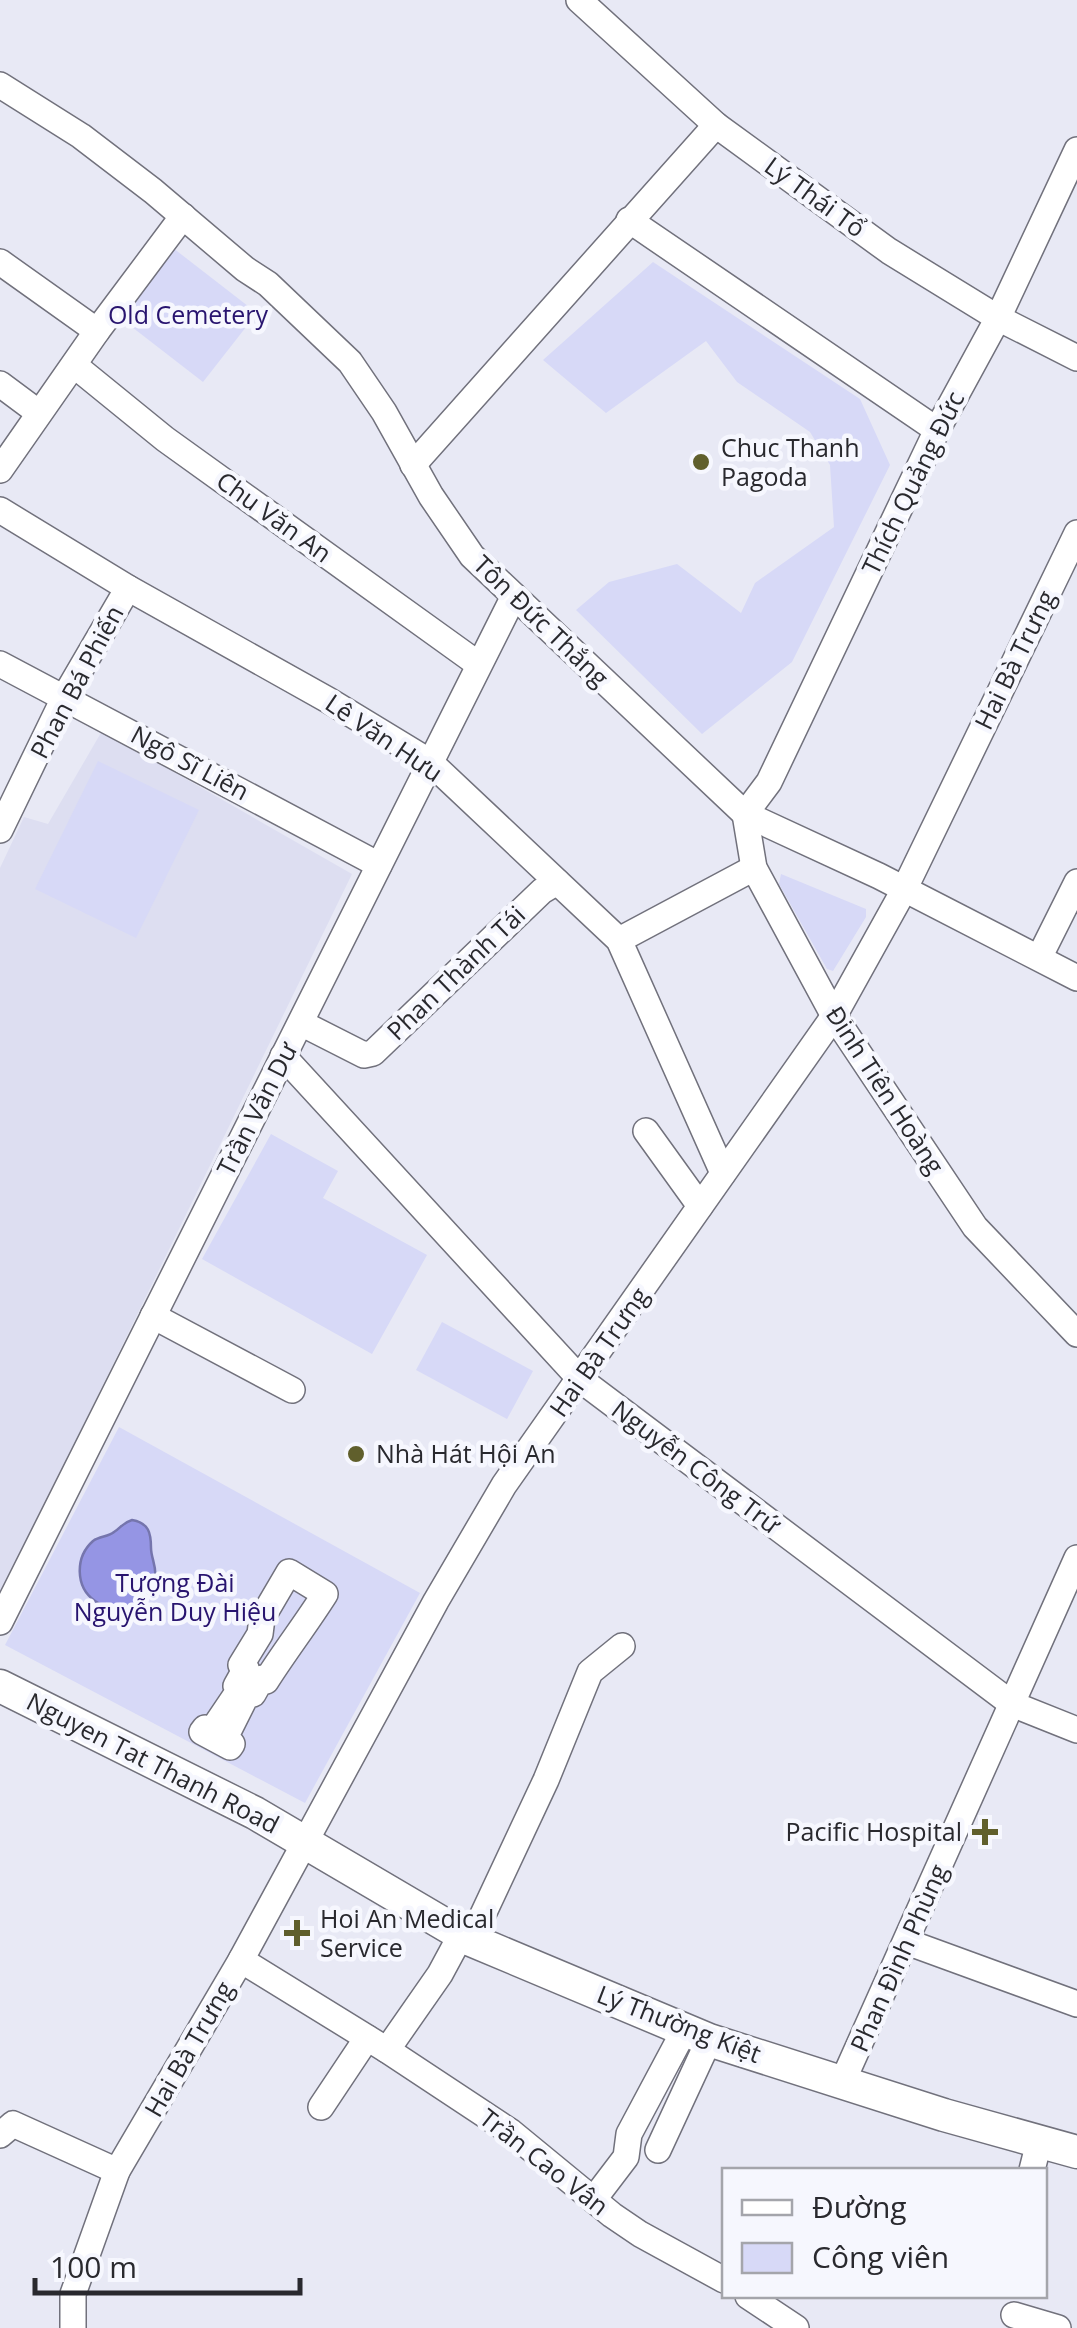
<svg xmlns="http://www.w3.org/2000/svg" width="1077" height="2328" font-family="'Open Sans',sans-serif">
	<style>
		.built { fill: #dddef1 }
		.green { fill: #d7d9f7 }
		.water { fill: #9595e4; stroke: #7575ad; stroke-width: 2.5 }
		.lines { fill: none; stroke-linecap: round; stroke-linejoin: round }
		.minor-casing { stroke: #71717c; stroke-width: 28 }
		.major-casing { stroke: #71717c; stroke-width: 35 }
		.minor { stroke: #fff; stroke-width: 25 }
		.major { stroke: #fff; stroke-width: 32 }
		.poi-dot { fill: #605f2c; stroke: #f6f7fe; stroke-width: 4 }
		.labels { text-anchor: middle; stroke-width: 9; stroke-linejoin: round; paint-order: stroke }
		.street-label { font-size: 25px; fill: #29292e; stroke: #f6f7fe }
		.park-label { font-size: 25px; fill: #28146f; stroke: #f6f7fe }
		.poi-label { font-size: 25px; fill: #29292e; stroke: #f6f7fe; text-anchor: start }
	</style>
	<rect width="100%" height="100%" fill="#e8e9f5"/>
	<!-- built -->
	<path class="built" d="M102,731L352,874L0,1596V868L24,817L48,824Z"/>
	<!-- green -->
	<g class="green">
		<path d="M173,248L257,313L203,382L119,317Z"/>
		<path d="M653,262L860,399L890,465L792,662L702,734L576,610L609,582L677,564L741,613L755,583L834,527L830,465L810,432L737,382L706,341L606,413L543,360Z"/>
		<path d="M98,761L199,810L136,938L35,889Z"/>
		<path d="M781,874L866,909V917L833,971L827,969L779,884Z"/>
		<path d="M271,1134L338,1171L323,1198L427,1255L372,1354L202,1259Z"/>
		<path d="M442,1322L533,1371L507,1419L416,1370Z"/>
		<path d="M119,1427L420,1593L305,1803L5,1645Z"/>
	</g>
	<!-- water -->
	<path class="water" d="M132,1520C149,1523 151,1533 151,1548C151,1558 157,1567 155,1578C150,1605 116,1616 95,1601C75,1587 75,1557 93,1541C100,1536 108,1537 114,1532C122,1527 122,1523 132,1520Z"/>
	<g class="lines">
		<!-- minor casing -->
		<g class="minor-casing">
			<g id="minor">
				<path d="M579,0L716,125L889,251L998,318L1077,358"/>
				<path d="M0,85L81,136L153,191L245,269L268,284L350,362L384,412L431,496L472,556L745,814L879,876L1077,978"/>
				<path d="M1077,150L998,318L937,430L769,782L745,814L754,868L834,1016L975,1227L1077,1334"/>
				<path d="M629,220L937,430"/>
				<path d="M0,262L97,331"/>
				<path d="M74,365L165,439L478,664"/>
				<path d="M0,384L39,413"/>
				<path d="M413,465L716,125"/>
				<path d="M0,470L97,331L183,216"/>
				<path d="M0,510L128,588L328,700L430,762L619,940L723,1173"/>
				<path d="M0,664L379,865"/>
				<path d="M0,830L65,696L128,588"/>
				<path d="M619,940L754,868"/>
				<path d="M1040,956L1077,882"/>
				<path d="M301,1023L364,1055L373,1053L542,891L557,882"/>
				<path d="M283,1056L581,1380L1012,1704L1077,1730"/>
				<path d="M646,1131L700,1206"/>
				<path d="M153,1316L292,1390"/>
				<path d="M289,1572L325,1594C306,1624 285,1651 266,1681L262,1678L253,1694L248,1692L224,1740L232,1744L230,1747L202,1732L205,1728L211,1732L240,1689L236,1686L246,1668L241,1665L260,1634L262,1618Z"/>
				<path d="M0,1622L514,596"/>
				<path d="M471,1940L546,1780L590,1672L622,1646"/>
				<path d="M907,1942L1077,2004"/>
				<path d="M241,1960L387,2050L511,2132L612,2215L640,2234L724,2280"/>
				<path d="M387,2050L440,1974L461,1935"/>
				<path d="M842,2083L1077,1558"/>
				<path d="M321,2107L367,2038"/>
				<path d="M0,2135L13,2124L117,2171"/>
				<path d="M658,2150L709,2040"/>
				<path d="M1032,2170L1039,2142"/>
				<path d="M594,2199L626,2157L629,2134L685,2029"/>
				<path d="M748,2296L796,2328"/>
				<path d="M1014,2315L1058,2328"/>
				<path d="M73,2328V2294L117,2171L241,1960L436,1601L504,1485L834,1016L904,890L1077,533"/>
			</g>
		</g>
		<!-- major casing -->
		<g class="major-casing">
			<path id="major" d="M0,1686L255,1813L471,1940L709,2040L944,2115L1077,2152"/>
		</g>
		<!-- minor -->
		<use href="#minor" class="minor"/>
		<!-- major -->
		<use href="#major" class="major"/>
	</g>
	<!-- markers -->
	<g class="poi-dot">
		<circle cx="701" cy="462" r="10"/>
		<circle cx="356" cy="1454" r="10"/>
		<path d="M980 1817h10v10h10v10h-10v10h-10v-10h-10v-10h10z"/>
		<path d="M292 1918h10v10h10v10h-10v10h-10v-10h-10v-10h10z"/>
	</g>
	<g class="labels">
		<!-- street labels -->
		<g class="street-label">
			<text transform="translate(815 197) rotate(36)" y="9">Lý Thái Tổ</text>
			<text transform="translate(913 483) rotate(-64)" y="9">Thích Quảng Đức</text>
			<text transform="translate(274 517) rotate(36)" y="9">Chu Văn An</text>
			<text transform="translate(541 621) rotate(44)" y="9">Tôn Đức Thắng</text>
			<text transform="translate(1015 660) rotate(-64)" y="9">Hai Bà Trưng</text>
			<text transform="translate(77 682) rotate(-62)" y="9">Phan Bá Phiến</text>
			<text transform="translate(384 738) rotate(34)" y="9">Lê Văn Hưu</text>
			<text transform="translate(190 763) rotate(28)" y="9">Ngô Sĩ Liên</text>
			<text transform="translate(456 973) rotate(-44)" y="9">Phan Thành Tái</text>
			<text transform="translate(885 1090) rotate(57)" y="9">Đinh Tiên Hoàng</text>
			<text transform="translate(257 1109) rotate(-63)" y="9">Trần Văn Dư</text>
			<text transform="translate(599 1352) rotate(-55)" y="9">Hai Bà Trưng</text>
			<text transform="translate(696 1467) rotate(37)" y="9">Nguyễn Công Trứ</text>
			<text transform="translate(153 1763) rotate(27)" y="9">Nguyen Tat Thanh Road</text>
			<text transform="translate(899 1958) rotate(-66)" y="9">Phan Đình Phùng</text>
			<text transform="translate(679 2024) rotate(21)" y="9">Lý Thường Kiệt</text>
			<text transform="translate(189 2049) rotate(-60)" y="9">Hai Bà Trưng</text>
			<text transform="translate(544 2162) rotate(38)" y="9">Trần Cao Vân</text>
		</g>
		<!-- park labels -->
		<g class="park-label">
			<text x="188" y="324">Old Cemetery</text>
			<text x="175" y="1592">Tượng Đài<tspan x="175" dy="29">Nguyễn Duy Hiệu</tspan></text>
		</g>
		<!-- poi labels -->
		<g class="poi-label">
			<text x="721" y="457">Chuc Thanh<tspan x="721" dy="29">Pagoda</tspan></text>
			<text x="376" y="1463">Nhà Hát Hội An</text>
			<text x="962" y="1841" text-anchor="end">Pacific Hospital</text>
			<text x="320" y="1928">Hoi An Medical<tspan x="320" dy="29">Service</tspan></text>
		</g>
	</g>
	<!-- legend -->
	<rect x="722" y="2168" width="325" height="130" fill="#f6f7fe" stroke="#a4a5ab" stroke-width="2.5"/>
	<rect x="742" y="2200" width="50" height="15" fill="#ffffff" stroke="#a4a5ab" stroke-width="2.5"/>
	<text x="812" y="2218" font-size="30" fill="#29292e">Đường</text>
	<rect x="742" y="2243" width="50" height="30" fill="#d7d9f7" stroke="#a4a5ab" stroke-width="2.5"/>
	<text x="812" y="2268" font-size="30" fill="#29292e">Công viên</text>
	<!-- scale -->
	<path d="M35 2278v15h265v-15" fill="none" stroke="#29292e" stroke-width="5"/>
	<text x="50" y="2278" font-size="30" fill="#29292e" stroke="#f6f7fe" stroke-width="8" paint-order="stroke">100 m</text>
</svg>
